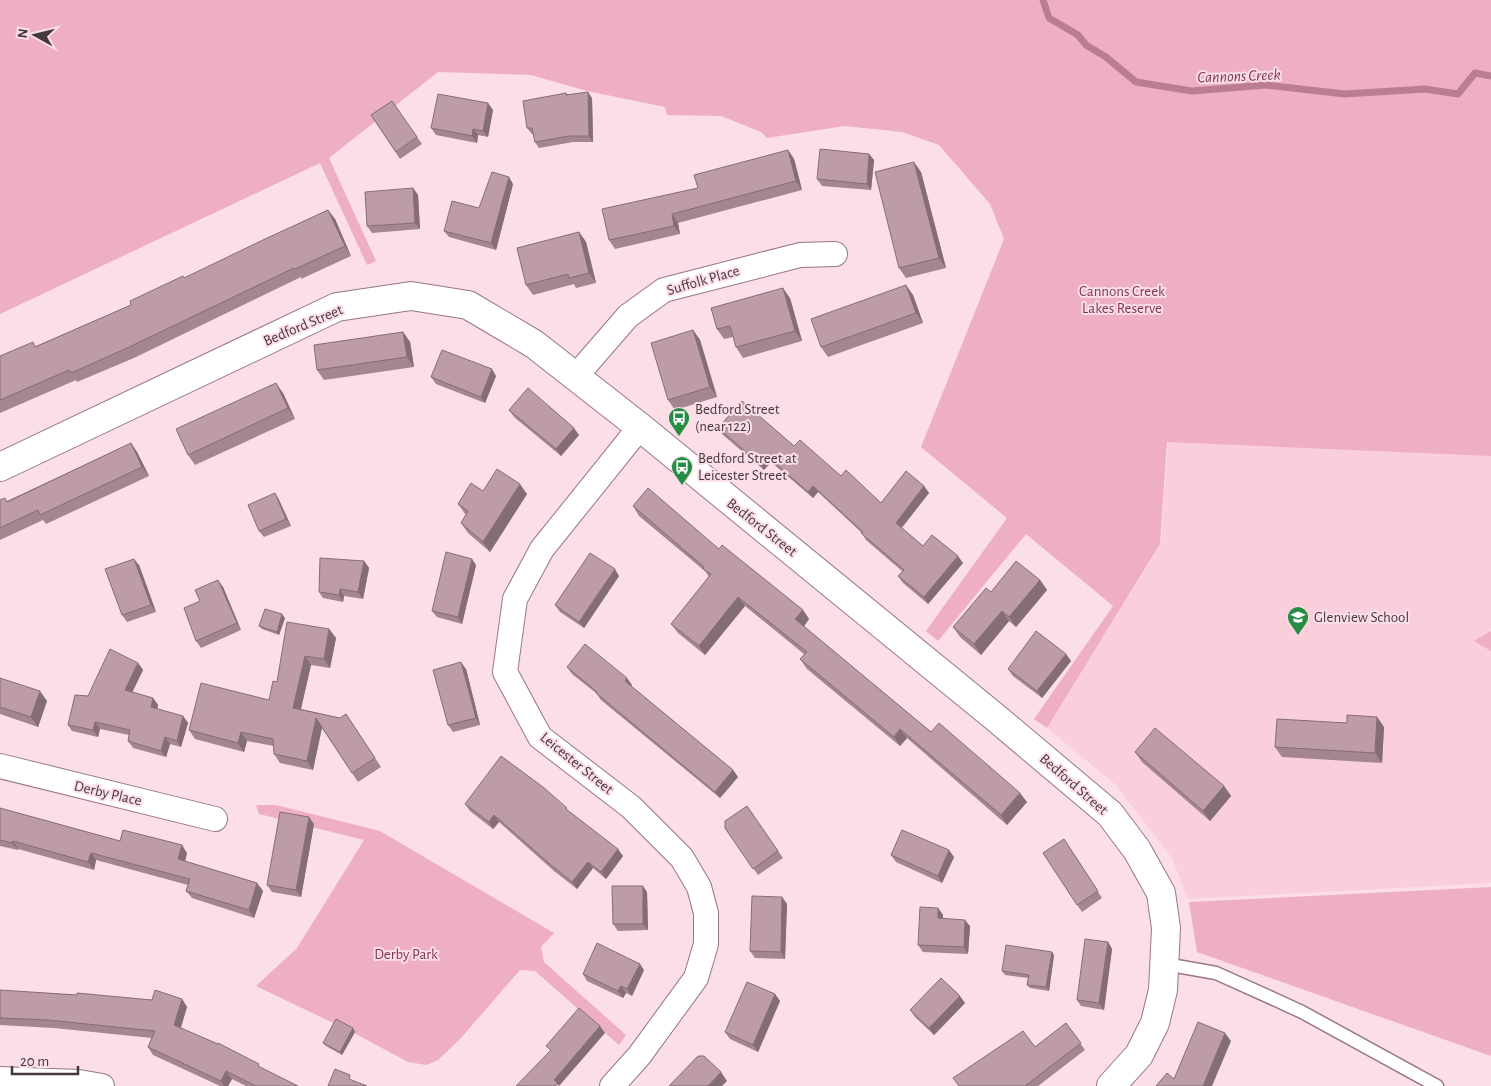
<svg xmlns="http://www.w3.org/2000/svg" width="1491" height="1086" font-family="'Alegreya Sans',sans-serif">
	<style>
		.built { fill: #facedb }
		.green { fill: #efafc2 }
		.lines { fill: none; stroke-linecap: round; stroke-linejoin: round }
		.stream { stroke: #bb7e91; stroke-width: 7 }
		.service-casing { stroke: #977780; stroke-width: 15 }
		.minor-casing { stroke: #977780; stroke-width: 26 }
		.tertiary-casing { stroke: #977780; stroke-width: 30 }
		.service { stroke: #fff; stroke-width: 12 }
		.minor { stroke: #fff; stroke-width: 24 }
		.tertiary { stroke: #fff; stroke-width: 28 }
		.wall { fill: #a3868f }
		.shaded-wall { fill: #856d74 }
		.building { fill: #be9ca6; stroke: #856d74 }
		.labels { text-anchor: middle; stroke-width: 4; stroke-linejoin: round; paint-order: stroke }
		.street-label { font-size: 15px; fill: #46383c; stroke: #fbdee6 }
		.park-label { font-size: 15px; fill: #823653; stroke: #fbdee6 }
		.poi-label { font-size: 15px; fill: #46383c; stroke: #fbdee6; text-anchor: start }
		.water-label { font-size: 16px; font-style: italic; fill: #803451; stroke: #fbdee6 }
	</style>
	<rect width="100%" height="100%" fill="#fbdee6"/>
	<!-- built -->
	<path class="built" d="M1326,284L1491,406V883L1188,899L1172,858L1116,785L1047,728L1161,544L1168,442Z"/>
	<!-- green -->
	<g class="green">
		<path d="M0,0H1491V456L1167,442L1160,544L1047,728L1034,719L1113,606L1026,534L938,641L926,631L1007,518L921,447L1004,239L990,204L939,145L902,132L845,126L767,138L761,132L721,116L667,115L665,107L587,91L531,75L438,72L329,158L376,261L367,265L320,163L0,314Z"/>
		<path d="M1491,631V651L1474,641Z"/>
		<path d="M256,805H276L380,831L554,933L541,947L544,962L626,1035L619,1045L535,971L520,970L461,1038L438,1060L426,1065L408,1062L354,1033L256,986L297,948L364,840L259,814Z"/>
		<path d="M1491,887V1056L1197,952L1189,902Z"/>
	</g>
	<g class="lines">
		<!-- stream -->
		<path class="stream" d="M1043,0L1049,18L1078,35L1086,45L1106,57L1136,82L1192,91L1266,85L1345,94L1425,89L1458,94L1475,73L1491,76"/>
		<!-- service casing -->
		<g class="service-casing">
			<path id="service" d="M1165,964L1216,973L1276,1000L1302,1012L1437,1086"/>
		</g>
		<!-- minor casing -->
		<g class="minor-casing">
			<g id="minor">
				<path d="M576,376L628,316L664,290L800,255L835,254"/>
				<path d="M0,766L215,819"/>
				<path d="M0,1079L79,1082L102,1086"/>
				<path d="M612,1086L639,1056L696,978L706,944V913L699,887L682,858L631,807L540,737L505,672L515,599L542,549L640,427"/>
			</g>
		</g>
		<!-- tertiary casing -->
		<g class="tertiary-casing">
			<path id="tertiary" d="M0,467L337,307L411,296L468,305L534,344L640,427L996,718L1110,814L1137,850L1161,893L1166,928L1163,990L1155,1023L1139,1055L1111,1086"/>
		</g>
		<!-- service -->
		<use href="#service" class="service"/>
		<!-- minor -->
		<use href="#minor" class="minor"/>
		<!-- tertiary -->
		<use href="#tertiary" class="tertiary"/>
	</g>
	<!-- wall -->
	<g class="wall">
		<path d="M566,93L567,94L592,98L593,142H573L539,148L535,142L533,134H532L527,128Z"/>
		<path d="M392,101L422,144L400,159L371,115Z"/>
		<path d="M493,110L488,137L478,135L477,143L436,135L431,128Z"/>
		<path d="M788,150L794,159L802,190L678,223L680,234L615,249L609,240L698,188Z"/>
		<path d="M869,154L874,160L871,190L822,186L817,179Z"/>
		<path d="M921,172L946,268L906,278L899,268Z"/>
		<path d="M513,184L496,250L449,237L444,231L479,208Z"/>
		<path d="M413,188L418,195L420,229L372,233L367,226Z"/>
		<path d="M328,210L335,219L351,256L301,279V277L134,358L77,382L76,380L0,413V356L36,346L131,305L185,278Z"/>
		<path d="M579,232L586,242L596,283L576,288L574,284L533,295L526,285Z"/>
		<path d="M913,295L923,323L828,357L821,347Z"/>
		<path d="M790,298L802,341L743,358L736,347L733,337L724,339L717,329Z"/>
		<path d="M693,330L700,340L717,397L675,410L668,400Z"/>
		<path d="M403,332L410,342L414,367L324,380L317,370Z"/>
		<path d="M496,376L485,403L436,384L431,377Z"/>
		<path d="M283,393L295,419L195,465L188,455Z"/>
		<path d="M509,410L579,435L561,456L514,417Z"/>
		<path d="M718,428L794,446L881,503L924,486L929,493L902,528L923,546L963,563L928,604L903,583L898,576L902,571L866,540L862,533L818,492L813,498L771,462L764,470L723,435Z"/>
		<path d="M131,443L137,452L149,476L46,524L43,520L0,540V500L7,501Z"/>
		<path d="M483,491L527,494L490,552L468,533L461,523L466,515L458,504Z"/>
		<path d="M275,493L279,500L291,526L264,537L259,531Z"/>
		<path d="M633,506L719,549L803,610L809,619L804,626L931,732L1027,802L1007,825L907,738L900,746L807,669L800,659L804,654L745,606L705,655L678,633L671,624L709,577L706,572L639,516Z"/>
		<path d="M364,561L369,568L363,599L344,596L343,602L323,598L319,592Z"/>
		<path d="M139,565L156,612L127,622L122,615Z"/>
		<path d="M476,565L462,624L437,617L432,611Z"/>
		<path d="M619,576L584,628L560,612L555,605Z"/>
		<path d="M1040,580L1047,590L1016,627L1009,621L981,655L960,637L953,627L991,592Z"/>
		<path d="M223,587L241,630L201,648L196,641Z"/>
		<path d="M285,618L279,635L262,629L259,626Z"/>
		<path d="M329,629L336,638L330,668L311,665L301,709L340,718L346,714L381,767L358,782L322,728L313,770L280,763L274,754V746L247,741L244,752L195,739L189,730L269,700L277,682Z"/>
		<path d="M1066,654L1071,661L1042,698L1013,676L1008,669Z"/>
		<path d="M138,663L143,670L132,692L153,698L158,705L157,709L183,716L188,723L181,747L170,744L166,757L133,748L128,741L129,735L100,729L98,737L72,731L68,725Z"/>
		<path d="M567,667L632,685L631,686L733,770L738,777L720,798L601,700L596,693L572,674Z"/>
		<path d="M466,669L480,725L453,732L448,725Z"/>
		<path d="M0,678L47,701L38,727L0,714Z"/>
		<path d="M1377,717L1384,727L1382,763L1282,757L1275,747L1347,723Z"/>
		<path d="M1135,752L1224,786L1231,796L1210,821L1142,762Z"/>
		<path d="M465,804L570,813L623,856L606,879L593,868L577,889L554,871L499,822L493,829L470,811Z"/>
		<path d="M747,806L783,858L758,875L725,828Z"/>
		<path d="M0,808L120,841L187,853L185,861L257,883L263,891L254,918L192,898L186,891L188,885L96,860L94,870L18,849V850L0,846Z"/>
		<path d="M314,824L301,897L272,892L267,885Z"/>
		<path d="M1064,839L1102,898L1082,912L1043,853Z"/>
		<path d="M891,855L954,857L942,883L896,862Z"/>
		<path d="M647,892L648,930L618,931L613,924Z"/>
		<path d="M782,897L787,904L785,959L755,958L750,951Z"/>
		<path d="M938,908L943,915V919L970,926L968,954L923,952L918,945Z"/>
		<path d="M1108,942L1112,949L1104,1010L1081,1006L1077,1000Z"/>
		<path d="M1054,955L1049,991L1030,988L1027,985L1028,978L1005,975L1002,971Z"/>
		<path d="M644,970L632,996L626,993L623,998L587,981L583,974Z"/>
		<path d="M0,990L152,1000L182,999L187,1007L181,1028L298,1086H246L232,1079L228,1086H220L153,1055L148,1047L152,1038L54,1028L0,1025Z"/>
		<path d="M775,994L780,1001L758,1052L730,1039L725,1032Z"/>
		<path d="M965,1003L934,1035L915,1017L910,1010Z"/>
		<path d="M1066,1023L1085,1050L1038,1086H959L1035,1047Z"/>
		<path d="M355,1032L342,1055L326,1046L323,1043Z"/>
	</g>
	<!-- shaded-wall -->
	<g class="shaded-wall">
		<path d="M588,92L592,98L593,142L589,136Z"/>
		<path d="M488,103L493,110L488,137L483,131Z"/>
		<path d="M473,129L478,135L477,143L472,136Z"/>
		<path d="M788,150L794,159L802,190L796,181Z"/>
		<path d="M869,154L874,160L871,190L867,184Z"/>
		<path d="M914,162L921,172L946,268L939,258Z"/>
		<path d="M509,177L513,184L496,250L491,243Z"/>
		<path d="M413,188L418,195L420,229L415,223Z"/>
		<path d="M328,210L335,219L351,256L345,246Z"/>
		<path d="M672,214L678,223L680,234L674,226Z"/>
		<path d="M579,232L586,242L596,283L589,273Z"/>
		<path d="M906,285L913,295L923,323L916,313Z"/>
		<path d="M783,288L790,298L802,341L795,331Z"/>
		<path d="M693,330L700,340L717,397L710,387Z"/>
		<path d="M403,332L410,342L414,367L407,357Z"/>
		<path d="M492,369L496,376L485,403L481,397Z"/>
		<path d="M276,383L283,393L295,419L288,408Z"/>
		<path d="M574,428L579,435L561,456L556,449Z"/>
		<path d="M131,443L137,452L149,476L142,467Z"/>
		<path d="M766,455L771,462L764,470L759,463Z"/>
		<path d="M520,484L527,494L490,552L483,542Z"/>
		<path d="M813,486L818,492L813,498L808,492Z"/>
		<path d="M924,486L929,493L900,529L896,523Z"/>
		<path d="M275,493L279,500L291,526L286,519Z"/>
		<path d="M958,556L963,563L928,604L924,597Z"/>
		<path d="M134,559L139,565L156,612L151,605Z"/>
		<path d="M472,559L476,565L462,624L458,617Z"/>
		<path d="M364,561L369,568L363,599L358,592Z"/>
		<path d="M615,569L619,576L584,628L579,622Z"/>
		<path d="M218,580L223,587L241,630L237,623Z"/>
		<path d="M1040,580L1047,590L1016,627L1009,617Z"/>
		<path d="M340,589L344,596L343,602L339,595Z"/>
		<path d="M738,597L745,606L705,655L699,646Z"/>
		<path d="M803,610L809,619L802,629L795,619Z"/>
		<path d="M1002,611L1009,621L981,655L974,644Z"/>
		<path d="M282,614L285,618L279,635L277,632Z"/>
		<path d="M329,629L336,638L330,668L324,659Z"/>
		<path d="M1066,654L1071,661L1042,698L1037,691Z"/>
		<path d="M305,656L311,665L299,717L293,708Z"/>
		<path d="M461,662L466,669L480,725L476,718Z"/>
		<path d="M138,663L143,670L130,697L125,690Z"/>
		<path d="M627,678L632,685L630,688L625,681Z"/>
		<path d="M40,691L47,701L38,727L31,717Z"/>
		<path d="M153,698L158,705L156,714L151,707Z"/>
		<path d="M183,716L188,723L181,747L177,741Z"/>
		<path d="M1377,717L1384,727L1382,763L1375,753Z"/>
		<path d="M316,718L322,727L313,770L307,761Z"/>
		<path d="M95,722L100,729L98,737L93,730Z"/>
		<path d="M900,729L907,738L900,746L894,737Z"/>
		<path d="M241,732L247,741L244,752L238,743Z"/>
		<path d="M165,737L170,744L166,757L161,751Z"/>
		<path d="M733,770L738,777L720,798L715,792Z"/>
		<path d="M1224,786L1231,796L1210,821L1203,811Z"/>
		<path d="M1020,793L1027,802L1007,825L1001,815Z"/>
		<path d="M494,815L499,822L493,829L489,822Z"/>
		<path d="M309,817L314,824L301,897L296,890Z"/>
		<path d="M13,841L18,849V850L12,843Z"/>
		<path d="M182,845L187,853L184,866L178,859Z"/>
		<path d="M618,849L623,856L606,879L601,872Z"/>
		<path d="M949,850L954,857L942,883L938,876Z"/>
		<path d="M91,853L96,860L94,870L88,862Z"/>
		<path d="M588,862L593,868L577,889L572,882Z"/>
		<path d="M257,883L263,891L254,918L249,910Z"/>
		<path d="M643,886L647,892L648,930L643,924Z"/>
		<path d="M782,897L787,904L785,959L781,952Z"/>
		<path d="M938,908L943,915V925L938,918Z"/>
		<path d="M965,920L970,926L968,954L964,947Z"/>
		<path d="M1108,942L1112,949L1104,1010L1099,1003Z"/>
		<path d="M1052,952L1054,955L1049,991L1046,987Z"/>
		<path d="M640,964L644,970L632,996L627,989Z"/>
		<path d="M621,986L626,993L623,998L618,991Z"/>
		<path d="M775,994L780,1001L758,1052L753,1045Z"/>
		<path d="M960,996L965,1003L934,1035L929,1028Z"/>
		<path d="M182,999L187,1007L179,1032L174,1025Z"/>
		<path d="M600,1026L605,1033L559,1086L554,1080Z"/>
		<path d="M353,1028L355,1032L342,1055L340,1052Z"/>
		<path d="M1225,1033L1231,1041L1212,1086H1203Z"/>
		<path d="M226,1071L232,1079L228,1086H224L221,1081Z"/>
		<path d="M721,1072L727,1081L722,1086H708Z"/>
	</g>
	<!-- building -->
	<g class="building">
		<path d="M588,92L589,136H569L535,142L532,128H527L523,101L566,93V95Z"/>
		<path d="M438,94L488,103L483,131L473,129L472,136L431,128Z"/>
		<path d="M392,101L417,137L396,152L371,115Z"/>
		<path d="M820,149L869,154L867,184L817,179Z"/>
		<path d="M788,150L796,181L672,214L674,226L609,240L602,209L698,188L694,175Z"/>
		<path d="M914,162L939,258L899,268L875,172Z"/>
		<path d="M492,172L509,177L491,243L444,231L452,201L479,208Z"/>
		<path d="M413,188L415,223L367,226L365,192Z"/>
		<path d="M328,210L345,246L295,269L294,268L127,348L71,373L69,370L0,400V356L33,342L35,347L131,305L130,301L183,276L184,278L265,239Z"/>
		<path d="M579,232L589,273L569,278L568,274L526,285L517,248Z"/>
		<path d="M906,285L916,313L821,347L811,319Z"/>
		<path d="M783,288L795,331L736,347L730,326L717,329L711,308Z"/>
		<path d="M693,330L710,387L668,400L651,343Z"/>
		<path d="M403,332L407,357L317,370L314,345Z"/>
		<path d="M442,350L492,369L481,397L431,377Z"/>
		<path d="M276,383L288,408L188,455L176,429Z"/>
		<path d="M528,388L574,428L556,449L509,410Z"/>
		<path d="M742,401L794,446L800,440L841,476L846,470L881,503L906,471L924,486L896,523L923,546L932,535L958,556L924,597L898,576L904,570L861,533L863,532L813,486L808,492L766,455L759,463L718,428Z"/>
		<path d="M131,443L142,467L40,515L38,510L0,528V500L5,498L7,502Z"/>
		<path d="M497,469L520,484L483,542L461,523L468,511L458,504L471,483L483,491Z"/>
		<path d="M648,488L719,549L722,545L803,610L795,619L931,732L939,723L1020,793L1001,815L900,729L894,737L800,659L807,652L738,597L699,646L671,624L711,574L703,569L704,567L633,506Z"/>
		<path d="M275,493L286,519L259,531L248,505Z"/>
		<path d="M446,552L472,559L458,617L432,611Z"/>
		<path d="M590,553L615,569L579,622L555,605Z"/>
		<path d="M320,558L364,561L358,592L340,589L339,595L319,592Z"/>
		<path d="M134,559L151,605L122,615L105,569Z"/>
		<path d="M1016,561L1040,580L1009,617L1002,611L974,644L953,627L986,588L991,592Z"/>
		<path d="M218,580L237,623L196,641L184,608L200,601L195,590Z"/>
		<path d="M265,609L282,614L277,632L259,626Z"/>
		<path d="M287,622L329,629L324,659L305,656L293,708L340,718L346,714L375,758L352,773L316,718L307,761L274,754L273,739L241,732L238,743L189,730L201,683L269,700L273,681L277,682Z"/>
		<path d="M1036,631L1066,654L1037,691L1008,669Z"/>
		<path d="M585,644L627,678L625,681L733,770L715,792L596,693L597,692L567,667Z"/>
		<path d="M110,649L138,663L125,690L153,698L151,707L183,716L177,741L165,737L161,751L128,741L130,730L95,722L93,730L68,725L75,695L88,696Z"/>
		<path d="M461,662L476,718L448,725L433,670Z"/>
		<path d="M0,678L40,691L31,717L0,707Z"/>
		<path d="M1347,715L1377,717L1375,753L1275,747L1277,719L1347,723Z"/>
		<path d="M1155,728L1224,786L1203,811L1135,752Z"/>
		<path d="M501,756L543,787L567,808L566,809L618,849L601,872L588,862L572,882L550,864L494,815L489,822L465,804Z"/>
		<path d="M747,806L778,851L753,869L725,828V821Z"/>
		<path d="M0,808L120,841L123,830L182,845L178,859L257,883L249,910L186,891L190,879L91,853L88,862L13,841L12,843L0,840Z"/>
		<path d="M280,812L309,817L296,890L267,885Z"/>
		<path d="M902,830L949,850L938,876L891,855Z"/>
		<path d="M1064,839L1098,891L1077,905L1043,853Z"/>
		<path d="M612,886H643V924H613Z"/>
		<path d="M752,896L782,897L781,952L750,951Z"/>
		<path d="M920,907L938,908V918L965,920L964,947L918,945Z"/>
		<path d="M1085,939L1108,942L1099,1003L1077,1000Z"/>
		<path d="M597,943L640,964L627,989L621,986L618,991L583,974Z"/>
		<path d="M1006,945L1052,952L1046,987L1027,985L1029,975L1002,971Z"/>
		<path d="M941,978L960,996L929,1028L910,1010Z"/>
		<path d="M747,982L775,994L753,1045L725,1032Z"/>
		<path d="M0,990L77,995V993L152,1000L155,990L182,999L174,1025L218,1044V1043L259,1064L258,1066L298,1086H256L226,1071L221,1081L148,1047L155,1031L48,1020L0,1018Z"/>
		<path d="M579,1008L600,1026L554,1080L558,1084L555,1086H516L551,1050L546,1046Z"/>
		<path d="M336,1019L353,1028L340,1052L323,1043Z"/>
		<path d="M1198,1022L1225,1033L1203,1086H1156L1167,1073L1174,1079Z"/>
		<path d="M1066,1023L1081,1043L1025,1086H959L953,1078L1023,1031L1035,1047Z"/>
		<path d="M698,1056H704L721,1072L708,1086H669Z"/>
		<path d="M335,1069L350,1075L349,1079L367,1086H328Z"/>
	</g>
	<!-- icons -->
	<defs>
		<g id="bus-pin" transform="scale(1.125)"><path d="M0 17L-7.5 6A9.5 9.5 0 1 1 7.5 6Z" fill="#258e44" stroke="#fbdee6"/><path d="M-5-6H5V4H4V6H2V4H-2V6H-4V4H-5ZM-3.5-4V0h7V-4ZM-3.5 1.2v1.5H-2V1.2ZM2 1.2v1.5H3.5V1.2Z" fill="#fff"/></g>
		<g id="school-pin" transform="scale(1.125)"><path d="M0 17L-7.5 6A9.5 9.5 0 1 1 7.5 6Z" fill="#258e44" stroke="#fbdee6"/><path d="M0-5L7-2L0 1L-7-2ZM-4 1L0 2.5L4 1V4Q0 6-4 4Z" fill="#fff"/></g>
	</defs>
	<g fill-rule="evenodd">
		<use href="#bus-pin" x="679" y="418"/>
		<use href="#bus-pin" x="682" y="467"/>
		<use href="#school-pin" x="1298" y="617"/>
	</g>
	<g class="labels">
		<!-- street labels -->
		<g class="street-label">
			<text transform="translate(703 280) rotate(-16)" y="5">Suffolk Place</text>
			<text transform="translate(303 325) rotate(-23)" y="5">Bedford Street</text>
			<text transform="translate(762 527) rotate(38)" y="5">Bedford Street</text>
			<text transform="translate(577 763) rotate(39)" y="5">Leicester Street</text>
			<text transform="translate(1074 784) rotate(41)" y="5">Bedford Street</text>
			<text transform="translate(108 793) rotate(13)" y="5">Derby Place</text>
		</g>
		<!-- park labels -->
		<g class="park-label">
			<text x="1122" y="296">Cannons Creek<tspan x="1122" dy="17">Lakes Reserve</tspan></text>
			<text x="406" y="959">Derby Park</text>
		</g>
		<!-- poi labels -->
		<g class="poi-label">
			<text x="695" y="414">Bedford Street<tspan x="695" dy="17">(near 122)</tspan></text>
			<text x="698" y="463">Bedford Street at<tspan x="698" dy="17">Leicester Street</tspan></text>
			<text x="1314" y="622">Glenview School</text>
		</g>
		<!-- water labels -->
		<g class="water-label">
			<text transform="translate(1239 75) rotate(-2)" y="6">Cannons Creek</text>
		</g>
	</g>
	<!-- north arrow -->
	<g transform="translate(35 35) rotate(278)" stroke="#fbdee6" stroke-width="4" paint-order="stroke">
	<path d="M0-4L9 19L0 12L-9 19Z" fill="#46383c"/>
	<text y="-8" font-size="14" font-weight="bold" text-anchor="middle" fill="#46383c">N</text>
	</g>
	<!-- scale -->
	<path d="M12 1066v8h66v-8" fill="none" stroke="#46383c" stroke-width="2.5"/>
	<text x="20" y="1066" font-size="15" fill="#46383c" stroke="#fbdee6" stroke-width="4" paint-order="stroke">20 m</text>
</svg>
